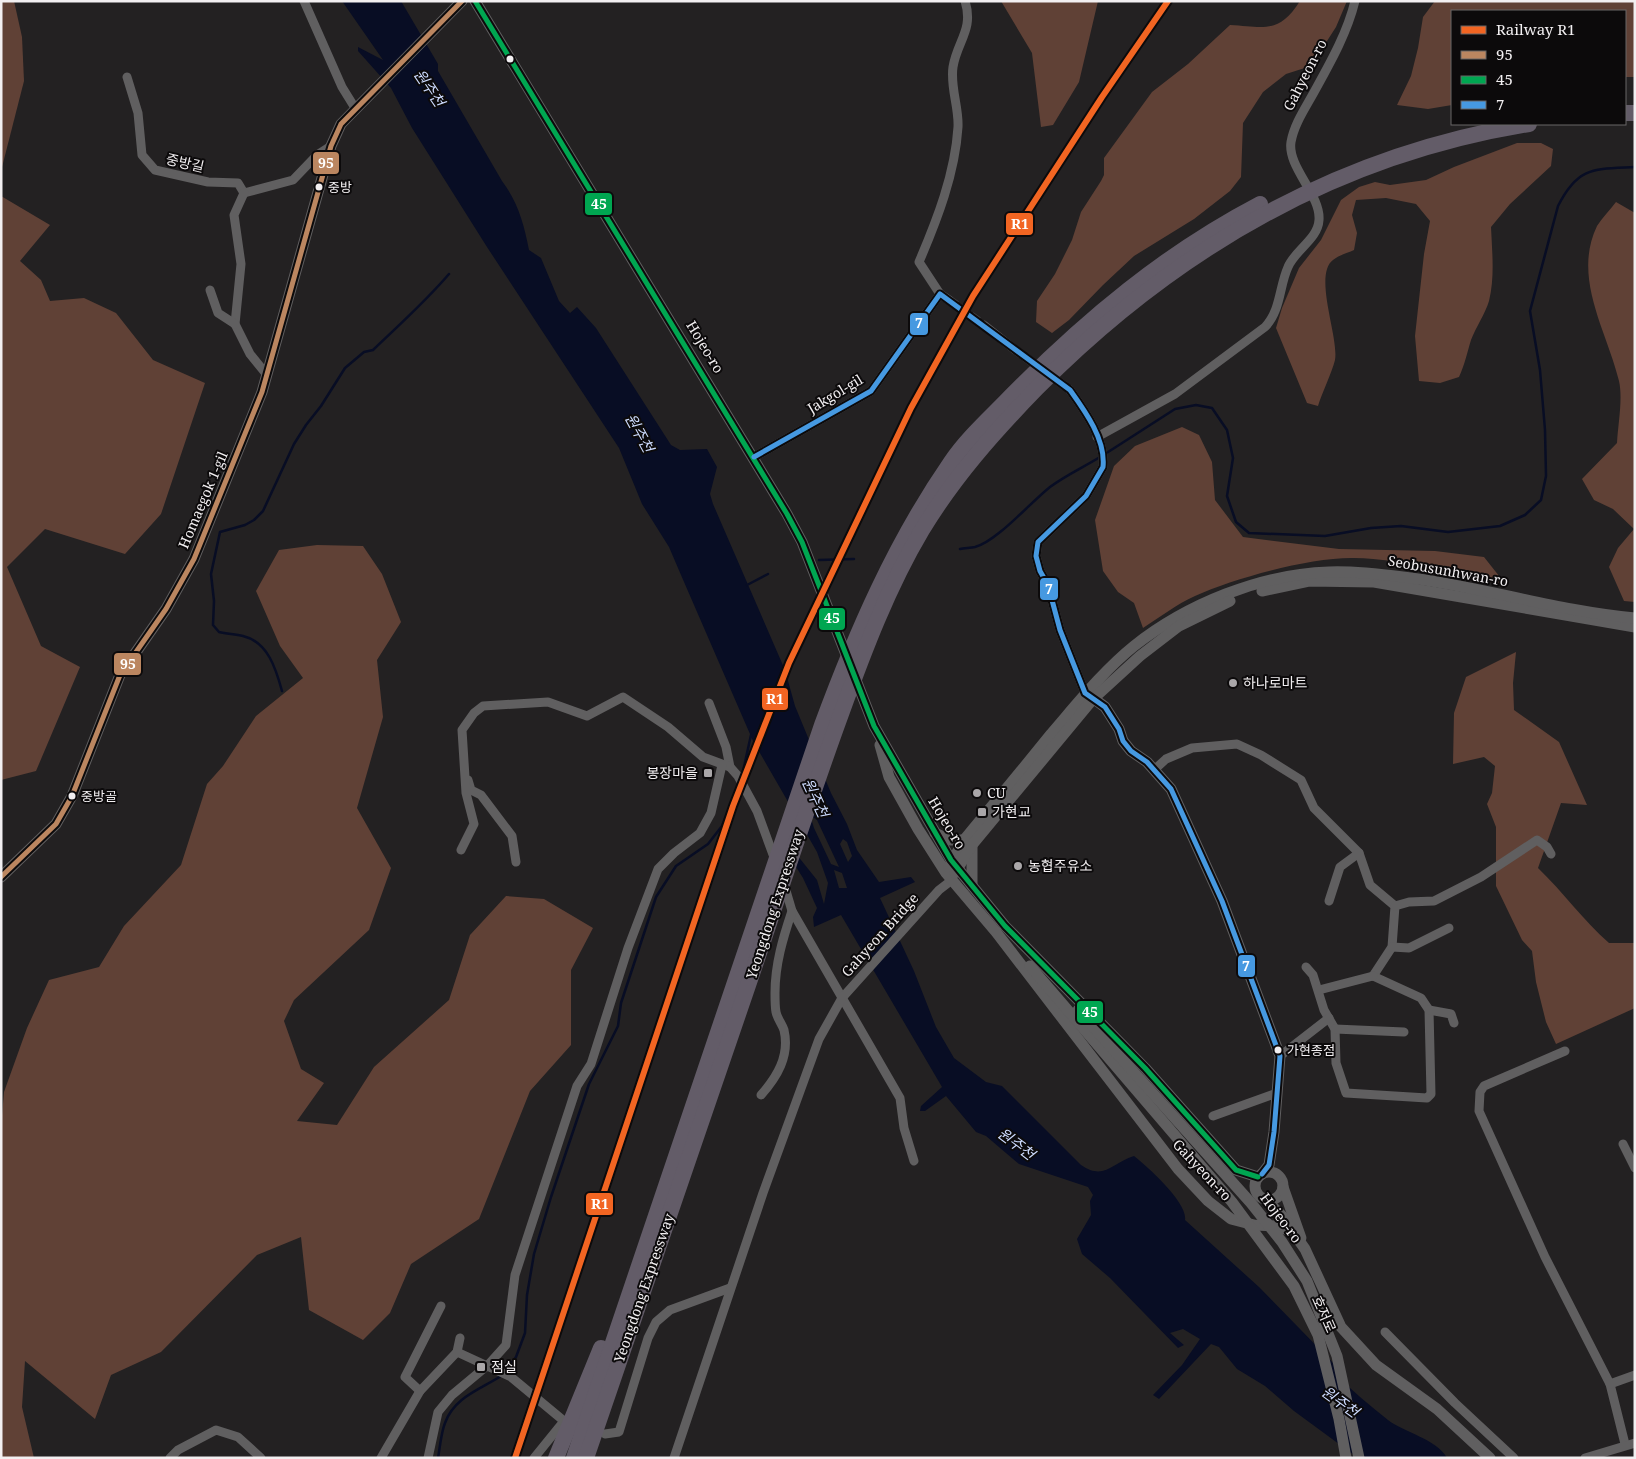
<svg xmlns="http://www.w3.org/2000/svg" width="1636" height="1459" font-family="'Noto Serif','Noto Sans KR',serif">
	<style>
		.forest { fill: #604136 }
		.water { fill: #080d24; fill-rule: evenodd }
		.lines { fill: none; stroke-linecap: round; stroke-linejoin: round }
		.stream { stroke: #080d24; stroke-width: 2.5 }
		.minor-tunnel { stroke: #424041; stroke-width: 9; stroke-dasharray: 9 4.5; stroke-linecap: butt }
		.minor { stroke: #605f60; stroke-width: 9 }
		.tertiary { stroke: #605f60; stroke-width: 11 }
		.motorway { stroke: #635c68; stroke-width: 16 }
		.bus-1-casing { stroke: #0c0a0b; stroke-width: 9 }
		.bus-2-casing { stroke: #0c0a0b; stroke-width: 9 }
		.bus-3-casing { stroke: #0c0a0b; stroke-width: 9 }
		.bus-1 { stroke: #bb8660; stroke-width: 5 }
		.bus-2 { stroke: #00a651; stroke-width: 5 }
		.bus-3 { stroke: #4699e1; stroke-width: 5 }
		.rail-1-casing { stroke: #0c0a0b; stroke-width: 10 }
		.rail-1 { stroke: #f26522; stroke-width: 6 }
		.bus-dot { fill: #f2eff1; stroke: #0c0a0b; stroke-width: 2 }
		.poi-dot { fill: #aaa7a9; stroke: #0c0a0b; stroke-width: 2 }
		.labels { text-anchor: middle; stroke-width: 4; stroke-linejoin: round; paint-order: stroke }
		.bus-label { font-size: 13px; fill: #f2eff1; stroke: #0c0a0b; text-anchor: start }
		.street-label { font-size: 14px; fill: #f2eff1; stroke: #0c0a0b }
		.poi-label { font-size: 14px; fill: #f2eff1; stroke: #0c0a0b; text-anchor: start }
		.water-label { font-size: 15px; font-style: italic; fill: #cedcff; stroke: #0c0a0b }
		.line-badge { stroke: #0c0a0b; stroke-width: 2 }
		.badge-label { font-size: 14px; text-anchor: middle; font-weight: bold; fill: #fff }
	</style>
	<rect width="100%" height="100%" fill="#232122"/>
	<!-- forest -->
	<g class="forest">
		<path d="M1,1H14L22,37L24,81L1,171Z"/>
		<path d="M1001,1H1098L1079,82L1053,125L1041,127L1032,53Z"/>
		<path d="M1300,1H1347L1336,27L1311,66L1286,74L1263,92L1243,123L1241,177L1230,191L1194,219L1134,256L1103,285L1069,320L1052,333L1036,322L1037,301L1055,274L1072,240L1081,212L1101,181L1104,175V158L1152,92L1188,64L1230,25C1265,27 1279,34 1300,1Z"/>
		<path d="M1435,1H1635V77H1625V11H1452V105L1428,109L1397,105L1411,76L1418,48L1423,17Z"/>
		<path d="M1517,143H1541L1553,149L1551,166L1510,204L1491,227C1492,251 1495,277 1489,301C1485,314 1476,327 1471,340C1467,353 1465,364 1459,377L1440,383L1419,381L1415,336L1424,254L1430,221L1416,204L1386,198L1356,200L1352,215L1357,233L1354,250C1348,253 1339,255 1333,260C1313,275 1339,337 1335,360C1332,372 1322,393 1318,406L1307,403L1276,328L1282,308L1299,268L1321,240L1341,200L1359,187L1375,182L1390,185L1426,180L1454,167Z"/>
		<path d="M1,196L50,225L20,261L41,280L50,301L84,298L116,313L153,360L205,383L161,514L125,554L45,529L7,567L41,646L80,667L36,771L1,780Z"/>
		<path d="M1616,202L1635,213V602L1624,601L1609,567L1618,548L1634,529L1613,509L1594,500L1582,479L1617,443C1618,424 1623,399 1619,381C1607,331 1572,278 1597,226C1602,218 1610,210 1616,202Z"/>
		<path d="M1182,427L1199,435L1212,462L1215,500L1243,537L1339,549L1435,551L1484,557L1507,586C1457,574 1405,559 1354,558C1311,557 1234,578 1195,596C1177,604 1160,617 1143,628L1134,603L1118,592L1103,571L1095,520L1114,466L1135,446Z"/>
		<path d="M317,545L363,546L382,574L401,622L377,660L383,717L357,808L391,868L369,930L294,1000L284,1021L301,1069L324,1083L297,1121L337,1125L374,1067L449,1000L470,935L506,896L544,899L593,928L571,970V1045L530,1091L479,1219L411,1264L390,1313L363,1340L309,1310L301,1237L257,1255L161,1352L111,1375L95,1419L25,1361L22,1407L34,1458H1V1127L4,1092L27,1028L49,980L99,967L124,926L181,865L207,784L223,766L256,716L303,678L280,646L256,591L279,550Z"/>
		<path d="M1516,652L1513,683L1514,710L1559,742L1587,805L1561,803L1538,868C1563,892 1583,920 1609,943H1635V1008L1556,1044L1546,1022L1536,982L1532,951L1522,940L1496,886V827L1487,804L1492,793L1495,766L1484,757L1453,764L1454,713L1466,677Z"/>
	</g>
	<!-- water -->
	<path class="water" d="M342,1H401L438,64V71L502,181C518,202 524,224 529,250L541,258L559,301L570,313L577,307L596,328L671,445L680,450L707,449L717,467L710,494L713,504L785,670L795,706L831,793L847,824L857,850L879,882L911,877L915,882L880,898L914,971L936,1027L954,1058L986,1082L1002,1086L1081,1165C1104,1181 1112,1163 1134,1156C1148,1167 1188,1203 1185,1220L1259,1287L1338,1368L1337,1376C1353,1391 1370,1406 1388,1420C1403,1432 1437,1439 1447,1458H1358L1294,1411L1265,1386L1237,1369L1219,1347L1211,1344L1159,1399L1153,1395L1182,1365L1200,1339L1183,1329L1170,1333L1184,1345L1178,1348L1110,1278L1082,1254L1077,1239L1091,1215L1090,1201L1093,1195L1088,1187L1019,1164L986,1136L976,1132L946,1096L925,1111H920L921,1106L942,1087L841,915L814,927L813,917L817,908L803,878L781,843L797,855L817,880L824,904L828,883L817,852L753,741L681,575L669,547L642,504L619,448L487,247L412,128L391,88L358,51V47L383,60ZM810,815L817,820L839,867L831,864L814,828ZM843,839L847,842L852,856L848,862L840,844ZM834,870L842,873L847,888H839Z"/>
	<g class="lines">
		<!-- stream -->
		<g class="stream">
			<path d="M1105,454L1175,409L1196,405L1212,408L1227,430L1233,458L1227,496L1236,522L1249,533L1325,536L1371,528L1401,526L1448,532L1500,526L1525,515L1541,500L1546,476L1545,430L1540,370L1530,311L1558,206C1578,166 1594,169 1635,167"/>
			<path d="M960,549C964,548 970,548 975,547C996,542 1031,502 1050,487C1066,475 1084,467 1100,457"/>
			<path d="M819,560L854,559"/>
			<path d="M747,585L768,574"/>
			<path d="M282,691C276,669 268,642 243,636C235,634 227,634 219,632L213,625L214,601L211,574L220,532L245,525L254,520L263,511L294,444L306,425L321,406L345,368L364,352L373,350C399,325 426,301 449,274"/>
			<path d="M742,776L751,735"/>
			<path d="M505,1372L516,1357L525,1333L527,1295L534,1254L551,1197L589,1084L618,1026L621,1003L656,897L676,866L708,844L722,826L739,783"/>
			<path d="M438,1458C440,1447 441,1433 445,1423C454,1397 481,1389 501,1376"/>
		</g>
		<!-- minor-tunnel -->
		<g class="minor-tunnel">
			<path d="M949,300L985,326"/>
			<path d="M1014,349L1070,390"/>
		</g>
		<!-- minor -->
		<g class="minor">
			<path d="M304,1L342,87L355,108"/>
			<path d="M127,77L138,113L142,155L155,170L208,182L238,183L244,193L293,180L317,155L331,146"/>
			<path d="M244,193L234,215L241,264L235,324L250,354L267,375"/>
			<path d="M210,290L218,313L235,324"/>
			<path d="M940,294L919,262C937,220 955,174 958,127C959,107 950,87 953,67C957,41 974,30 965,1"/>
			<path d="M985,326L1014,349"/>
			<path d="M1070,390C1085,411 1106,440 1103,467L1086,496L1038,542L1036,556L1040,571L1048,585L1060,630L1085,693"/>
			<path d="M1097,437L1175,394L1265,327C1281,310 1279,287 1288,267C1295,250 1318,239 1319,220C1321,195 1287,167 1291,142C1294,125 1304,110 1313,94C1329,65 1347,34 1355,1"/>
			<path d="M754,457L871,391L940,294L949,300"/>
			<path d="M709,703L726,747L730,767"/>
			<path d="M1154,770L1166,759L1192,748L1237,744L1261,755L1301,780L1314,808L1359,853L1370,885L1395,906L1392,947L1373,976"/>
			<path d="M468,780L471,790L481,795L512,836L516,862"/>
			<path d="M461,850L474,824L466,793L462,730L474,713L483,706L548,702L587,716L623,697L668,727L703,757L730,767L738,776L757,811L775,860"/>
			<path d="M784,884L792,911L900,1098L904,1128L914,1161"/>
			<path d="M1329,901L1340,867L1359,853"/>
			<path d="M1395,906L1409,902L1434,901L1481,877L1537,840L1547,847L1551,854"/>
			<path d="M1392,947L1409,948L1449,928"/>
			<path d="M1306,967L1313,975L1324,1010L1335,1029L1336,1063L1346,1093L1427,1098L1431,1094L1429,1010L1421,998L1373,976"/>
			<path d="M1319,990L1373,976"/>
			<path d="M1429,1010L1451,1014L1454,1023"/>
			<path d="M1335,1029L1404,1032"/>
			<path d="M1565,1051L1484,1086L1480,1092L1479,1111L1545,1257L1610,1384L1625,1444"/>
			<path d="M1280,1056L1329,1018"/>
			<path d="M761,1095C777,1077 790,1056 784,1030C782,1024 777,1018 776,1012C775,1007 775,999 775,993C775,964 783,938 792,911"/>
			<path d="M1213,1116L1277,1093"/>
			<path d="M1623,1144L1635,1168"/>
			<path d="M1385,1332L1455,1403L1514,1458"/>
			<path d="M457,1352L511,1377L564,1421"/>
			<path d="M1610,1384L1635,1375"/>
			<path d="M420,1391L405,1377L441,1306"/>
			<path d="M605,1434L619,1432L648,1338L656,1322L670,1310L730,1288"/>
			<path d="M170,1458L178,1450L216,1430L238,1437L261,1458"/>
			<path d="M381,1458L420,1391L457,1352L460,1338"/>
			<path d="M428,1458L438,1412L452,1395L488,1365L506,1345L515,1275L577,1086L591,1064L628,948L658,869L674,853L700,833L711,813L722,765"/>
			<path d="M534,1458L564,1421L568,1422"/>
			<path d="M674,1458L763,1193L819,1039L842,998L939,890L952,880"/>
			<path d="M1585,1458L1635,1443"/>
		</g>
		<!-- tertiary -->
		<g class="tertiary">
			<path d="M475,1L787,514L802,542L874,726L951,860L1005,926L1145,1068L1236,1170L1258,1177"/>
			<path d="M1262,591L1309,581L1374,582L1635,627"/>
			<path d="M1089,695L1105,707L1119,729L1123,741L1131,751L1147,762L1171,789L1222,901L1280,1056L1274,1132L1269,1165L1262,1174"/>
			<path d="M880,745L889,777L918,829L946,873L996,932L1178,1169L1208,1201L1231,1219L1254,1225L1277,1226L1293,1232L1305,1249L1341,1327L1376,1365L1437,1409L1490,1458"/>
			<path d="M935,833L949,840H964"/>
			<path d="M972,845V886"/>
			<path d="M949,867L964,840C993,805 1022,770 1051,734C1077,704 1103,671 1134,646C1187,604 1261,574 1329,572C1353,571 1379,574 1403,577C1481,586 1556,611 1635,618"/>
			<path d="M955,873L972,845L1093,699L1140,656L1179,626L1230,601"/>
			<path d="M1,877L56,824L72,796L120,675L166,609L194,559L262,392L331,146L341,124L462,1"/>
			<path d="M1030,966L1232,1202L1294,1286L1318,1335L1339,1419L1346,1458"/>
			<path d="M1078,1010L1251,1203L1282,1242L1307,1281L1337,1356L1359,1458"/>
			<circle cx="1269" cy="1186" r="14"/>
			<path d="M1283,1187L1301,1238"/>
			<path d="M1267,1201L1285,1219L1293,1232"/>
		</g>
		<!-- motorway -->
		<g class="motorway">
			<path d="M1625,113H1635"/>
			<path d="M556,1458L601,1348"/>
			<path d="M574,1458L822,725C856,633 895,543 951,462C968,437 992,416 1012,395C1086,320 1166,253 1260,204"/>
			<path d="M586,1458C642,1292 700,1127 756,962C784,879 811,796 841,714C864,651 888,587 922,530C954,477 994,432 1037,388C1174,250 1336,155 1529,124"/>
		</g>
		<!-- bus-1 casing -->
		<g class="bus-1-casing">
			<path id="bus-1" d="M1,877L56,824L72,796L120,675L166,609L194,559L262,392L331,146L341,124L462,1"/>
		</g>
		<!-- bus-2 casing -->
		<g class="bus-2-casing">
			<path id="bus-2" d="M475,1L787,514L802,542L874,726L951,860L1005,926L1145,1068L1236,1170L1258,1177"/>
		</g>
		<!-- bus-3 casing -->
		<g class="bus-3-casing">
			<path id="bus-3" d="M754,457L871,391L940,294L1070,390C1085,411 1106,440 1103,467L1086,496L1038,542L1036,556L1040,571L1048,585L1060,630L1085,693L1105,707L1119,729L1123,741L1131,751L1147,762L1171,789L1222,901L1280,1056L1274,1132L1269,1165L1262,1174"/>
		</g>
		<!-- bus-1 -->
		<use href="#bus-1" class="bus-1"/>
		<!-- bus-2 -->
		<use href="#bus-2" class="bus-2"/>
		<!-- bus-3 -->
		<use href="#bus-3" class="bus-3"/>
		<!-- rail-1 casing -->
		<g class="rail-1-casing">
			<path id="rail-1" d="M515,1458L733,806L789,663L911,408L973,296L1102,97L1168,1"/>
		</g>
		<!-- rail-1 -->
		<use href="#rail-1" class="rail-1"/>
	</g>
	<!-- markers -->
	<g class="bus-dot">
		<circle cx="510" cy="59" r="4.5"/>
		<circle cx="319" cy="187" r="4.5"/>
		<circle cx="72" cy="796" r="4.5"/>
		<circle cx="1278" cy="1050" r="4.5"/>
	</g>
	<g class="poi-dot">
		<circle cx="1233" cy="683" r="5"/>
		<rect x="703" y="768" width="10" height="10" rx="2.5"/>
		<circle cx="977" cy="793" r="5"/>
		<rect x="977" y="807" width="10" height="10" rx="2.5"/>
		<circle cx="1018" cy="866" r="5"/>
		<rect x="476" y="1362" width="10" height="10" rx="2.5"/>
	</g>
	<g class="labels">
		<!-- bus labels -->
		<g class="bus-label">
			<text x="328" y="192">중방</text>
			<text x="81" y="801">중방골</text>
			<text x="1287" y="1055">가현종점</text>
		</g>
		<!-- street labels -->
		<g class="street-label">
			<text transform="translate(1305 75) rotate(-63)" y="5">Gahyeon-ro</text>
			<text transform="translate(185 163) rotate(13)" y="5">중방길</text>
			<text transform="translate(705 347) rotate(59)" y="5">Hojeo-ro</text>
			<text transform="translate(835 394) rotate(-31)" y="5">Jakgol-gil</text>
			<text transform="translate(203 500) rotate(-67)" y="5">Homaegok 1-gil</text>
			<text transform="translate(1448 571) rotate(10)" y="5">Seobusunhwan-ro</text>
			<text transform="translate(947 823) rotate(59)" y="5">Hojeo-ro</text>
			<text transform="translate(775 904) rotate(-72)" y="5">Yeongdong Expressway</text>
			<text transform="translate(880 935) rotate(-48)" y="5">Gahyeon Bridge</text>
			<text transform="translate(1202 1170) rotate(47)" y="5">Gahyeon-ro</text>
			<text transform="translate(1281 1218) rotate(53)" y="5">Hojeo-ro</text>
			<text transform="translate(644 1288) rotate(-71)" y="5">Yeongdong Expressway</text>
			<text transform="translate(1324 1314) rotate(66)" y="5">호저로</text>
		</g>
		<!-- poi labels -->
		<g class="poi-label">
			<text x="1243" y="688">하나로마트</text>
			<text x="698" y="778" text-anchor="end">봉장마을</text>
			<text x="987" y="798">CU</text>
			<text x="992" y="817">가현교</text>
			<text x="1028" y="871">농협주유소</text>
			<text x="491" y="1372">점실</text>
		</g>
		<!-- water labels -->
		<g class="water-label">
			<text transform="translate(429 88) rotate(56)" y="5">원주천</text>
			<text transform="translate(639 433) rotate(61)" y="5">원주천</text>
			<text transform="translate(815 798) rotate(65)" y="5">원주천</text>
			<text transform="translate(1016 1144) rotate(37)" y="5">원주천</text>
			<text transform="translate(1340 1402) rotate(36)" y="5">원주천</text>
		</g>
	</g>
	<g class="line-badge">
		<rect x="312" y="151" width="28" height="24" rx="5" fill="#bb8660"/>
		<rect x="584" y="192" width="29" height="24" rx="5" fill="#00a651"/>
		<rect x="1005" y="212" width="29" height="24" rx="5" fill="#f26522"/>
		<rect x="909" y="312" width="20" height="24" rx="5" fill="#4699e1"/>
		<rect x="1039" y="577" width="20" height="24" rx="5" fill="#4699e1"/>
		<rect x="818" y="607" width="28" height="24" rx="5" fill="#00a651"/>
		<rect x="113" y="652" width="29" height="24" rx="5" fill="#bb8660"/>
		<rect x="761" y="687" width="28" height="24" rx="5" fill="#f26522"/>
		<rect x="1237" y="954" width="19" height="24" rx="5" fill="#4699e1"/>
		<rect x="1076" y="1000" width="28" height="24" rx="5" fill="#00a651"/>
		<rect x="585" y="1192" width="29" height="24" rx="5" fill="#f26522"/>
	</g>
	<g class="badge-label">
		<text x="326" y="168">95</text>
		<text x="599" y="209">45</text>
		<text x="1020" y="229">R1</text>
		<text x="919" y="328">7</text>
		<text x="1049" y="594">7</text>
		<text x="832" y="623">45</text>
		<text x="128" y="669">95</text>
		<text x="775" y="704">R1</text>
		<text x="1246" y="971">7</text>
		<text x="1090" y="1017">45</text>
		<text x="600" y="1209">R1</text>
	</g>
	<!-- border -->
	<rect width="1636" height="1459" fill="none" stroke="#f2eff1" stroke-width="5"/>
	<!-- legend -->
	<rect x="1451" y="10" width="175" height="115" fill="#0c0a0b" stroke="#686667"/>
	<rect x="1461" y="26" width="25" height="8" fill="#f26522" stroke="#686667"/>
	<text x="1496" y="35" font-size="15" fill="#f2eff1">Railway R1</text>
	<rect x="1461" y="51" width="25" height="8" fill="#bb8660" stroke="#686667"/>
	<text x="1496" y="60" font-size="15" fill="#f2eff1">95</text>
	<rect x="1461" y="76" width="25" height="8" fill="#00a651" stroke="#686667"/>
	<text x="1496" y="85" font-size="15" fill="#f2eff1">45</text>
	<rect x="1461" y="101" width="25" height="8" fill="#4699e1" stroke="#686667"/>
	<text x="1496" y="110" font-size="15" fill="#f2eff1">7</text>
</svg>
